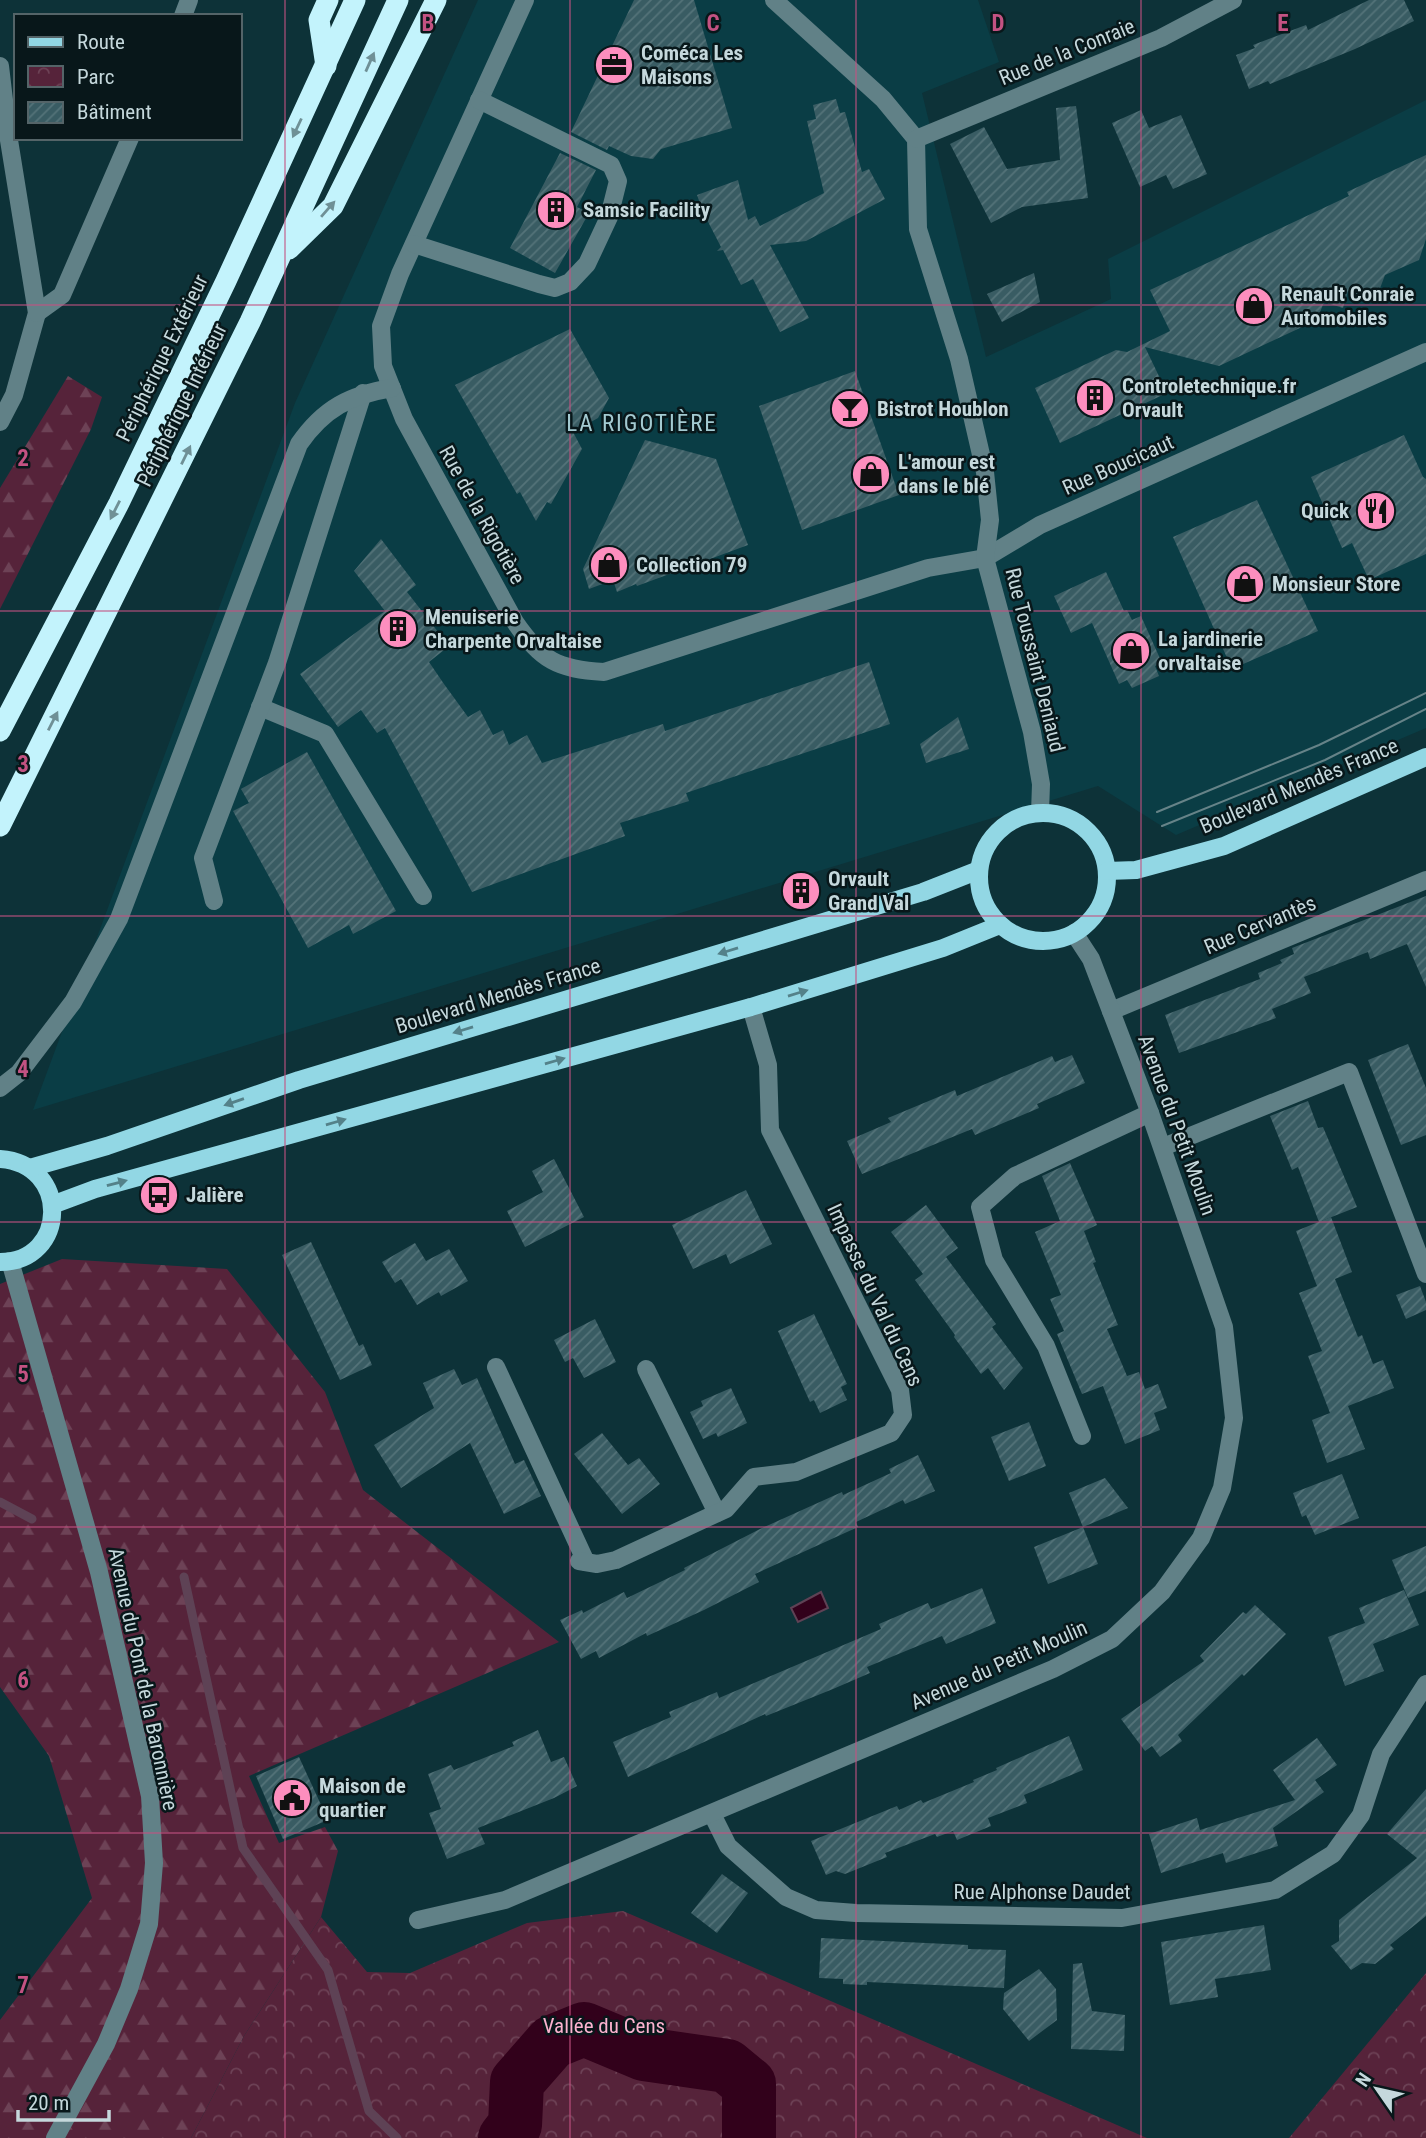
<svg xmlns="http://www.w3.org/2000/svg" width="1426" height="2138" font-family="'Roboto Condensed',sans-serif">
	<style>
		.built { fill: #0a3d45 }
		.forest { fill: url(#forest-firs) }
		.park { fill: url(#park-crowns) }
		.water { fill: #32011b; stroke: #5e4255; stroke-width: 2 }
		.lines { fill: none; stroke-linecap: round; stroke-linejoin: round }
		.stream { stroke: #5e4255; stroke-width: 9 }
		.river { stroke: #32011b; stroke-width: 54 }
		.building { fill: url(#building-hatch) }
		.minor { stroke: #618187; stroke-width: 18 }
		.major { stroke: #92d7e4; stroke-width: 18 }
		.highway { stroke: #c3f3fc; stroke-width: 21 }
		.tram { stroke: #668388; stroke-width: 2 }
		.oneway { fill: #6f9096 }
		.oneway2 { fill: #548189 }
		.grid { fill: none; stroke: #c35282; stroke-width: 2; stroke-opacity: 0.55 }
		.labels { text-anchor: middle; stroke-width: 5; stroke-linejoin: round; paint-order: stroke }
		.street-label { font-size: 21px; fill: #c5d8dc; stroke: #08171a }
		.poi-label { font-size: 21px; font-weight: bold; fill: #c5d8dc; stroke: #08171a; text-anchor: start }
		.park-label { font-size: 21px; fill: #fbb2cf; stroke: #08171a }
		.neighbourhood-label { font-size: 23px; letter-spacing: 2px; fill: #a3cad1; stroke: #08171a }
		.grid-label { font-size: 23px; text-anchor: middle; font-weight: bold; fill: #c35282; stroke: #08171a; stroke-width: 5; stroke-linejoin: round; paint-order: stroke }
	</style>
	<defs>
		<pattern id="forest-firs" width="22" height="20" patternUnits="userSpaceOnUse" patternTransform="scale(1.75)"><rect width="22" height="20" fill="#56233a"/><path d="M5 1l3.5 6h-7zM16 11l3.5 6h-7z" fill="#6d4256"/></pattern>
		<pattern id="park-crowns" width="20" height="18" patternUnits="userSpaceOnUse" patternTransform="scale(1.75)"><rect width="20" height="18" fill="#56233a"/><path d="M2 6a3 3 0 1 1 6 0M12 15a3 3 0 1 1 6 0" fill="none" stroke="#6d4256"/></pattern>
		<pattern id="building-hatch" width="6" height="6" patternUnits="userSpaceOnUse" patternTransform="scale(1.75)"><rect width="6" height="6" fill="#395c63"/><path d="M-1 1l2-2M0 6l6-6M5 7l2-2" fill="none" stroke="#547379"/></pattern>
	</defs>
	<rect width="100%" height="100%" fill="#0d3238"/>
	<!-- built -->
	<path class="built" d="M478,0H978L999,62L922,93L986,357L1111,299L1108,259L1426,100V728L1176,835L1098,786L33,1110L295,403Z"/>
	<!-- forest -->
	<g class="forest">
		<path d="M68,376L102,397L91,429L0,609V488Z"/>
		<path d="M62,1259L227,1269L325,1392L363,1490L559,1642L249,1776L279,1843L325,1827L338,1851L321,1917L244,2036L191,2138H0V2020L92,1898L49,1756L0,1687V1284Z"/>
	</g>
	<!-- park -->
	<g class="park">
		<path d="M623,1911L1147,2138H191L244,2036L321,1917L367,1972L410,1973L527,1923Z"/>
		<path d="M1426,1973V2138H1289Z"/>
	</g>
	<!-- water -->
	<path class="water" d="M821,1592L828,1608L798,1622L791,1608Z"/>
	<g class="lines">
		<!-- stream -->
		<g class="stream">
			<path d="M0,1502L32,1519"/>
			<path d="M184,1577L243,1848L328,1970L369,2111L397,2138"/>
		</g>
		<!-- river -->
		<path class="river" d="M505,2138L515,2125L517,2082L552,2042L584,2029L644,2054L727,2066L749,2084V2138"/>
	</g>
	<!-- building -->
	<g class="building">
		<path d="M634,0H694L732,128L661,149L653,159L631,156L609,146L607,150L571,132Z"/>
		<path d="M1369,0H1404L1414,21L1355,49L1270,84L1268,81L1249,89L1236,55L1255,48L1253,45L1306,25L1308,30Z"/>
		<path d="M836,99L840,113L845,112L862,172L869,169L885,199L806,241L770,245L809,318L780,332L753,279L741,285L723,250L717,251L721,247L703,212L697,195L738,180L748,220L755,216L760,226L824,193L807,121L816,119L813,105Z"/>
		<path d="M1076,106L1088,198L1022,207L991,223L950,144L984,127L1007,169L1060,160L1056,108Z"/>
		<path d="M1141,110L1149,128L1181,115L1207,174L1173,189L1166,175L1140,187L1112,123Z"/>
		<path d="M560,153L596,170L577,207L589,213L555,273L510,248Z"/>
		<path d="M1426,155V239L1419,260L1385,275L1379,291L1365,297L1348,291L1343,308L1324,302L1317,320L1219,366L1145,347L1167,393L1060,443L1035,388L1116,350L1127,352L1170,331L1150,290L1349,196L1347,192Z"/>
		<path d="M1034,273L1040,302L1002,322L987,294Z"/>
		<path d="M570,329L609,398L598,418L573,432L582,449L551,504L547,502L536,521L520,492L517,494L455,385Z"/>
		<path d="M855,371L899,495L802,530L759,406Z"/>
		<path d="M1404,435L1423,477L1426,479V554L1369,580L1352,543L1342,548L1311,477Z"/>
		<path d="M645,440L716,459L748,545L637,586L636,584L617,592L613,580L589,589L583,569Z"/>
		<path d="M1257,500L1318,631L1232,669L1173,537Z"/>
		<path d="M381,539L416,585L407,592L449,646L429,662L444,684L468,717L480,710L493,735L503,730L509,745L527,735L542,763L663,724L665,731L869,662L890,724L686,793L689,801L620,823L625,836L472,892L385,728L377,733L361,710L338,727L300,674L385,611L354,571Z"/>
		<path d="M1106,572L1124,611L1127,610L1132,620L1141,616L1162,663L1155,666L1159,676L1132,688L1127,680L1119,684L1092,623L1071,633L1054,596Z"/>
		<path d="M958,717L969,749L926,763L920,744Z"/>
		<path d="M307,752L396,911L353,934L349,925L308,948L233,811L249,803L241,789Z"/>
		<path d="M1426,896V987L1407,944L1370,959L1368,952L1304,977L1311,993L1272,1009L1276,1018L1179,1053L1165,1015L1260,979L1258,973L1282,963L1280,960L1294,954L1292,948Z"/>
		<path d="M1408,1044L1426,1088V1135L1401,1145L1368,1060Z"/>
		<path d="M1072,1055L1085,1083L1037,1104L1039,1108L975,1135L972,1129L862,1174L847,1141L891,1122L888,1118L955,1090L957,1096L1052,1056L1055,1062Z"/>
		<path d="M1308,1101L1318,1128L1323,1127L1357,1207L1319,1222L1298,1167L1292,1170L1270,1116Z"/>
		<path d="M554,1159L584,1217L525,1247L507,1211L543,1192L532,1171Z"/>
		<path d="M1070,1163L1097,1225L1084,1231L1096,1262L1093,1263L1118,1325L1107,1329L1127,1376L1139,1372L1145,1389L1158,1384L1167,1408L1154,1413L1160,1430L1125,1444L1103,1386L1082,1394L1057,1334L1064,1331L1050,1299L1061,1295L1035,1232L1060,1221L1042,1176Z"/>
		<path d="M746,1190L772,1244L730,1264L726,1254L693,1269L672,1225Z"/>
		<path d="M926,1205L958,1248L946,1257L996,1324L992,1327L1023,1368L1004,1390L988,1368L981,1374L954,1337L955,1335L915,1280L923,1274L891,1232Z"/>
		<path d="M1331,1217L1352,1272L1335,1279L1358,1337L1362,1335L1373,1364L1383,1360L1394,1388L1348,1406L1365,1449L1327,1463L1312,1420L1330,1413L1308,1356L1322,1351L1299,1293L1317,1286L1296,1231Z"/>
		<path d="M311,1242L359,1346L363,1344L372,1365L340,1380L282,1255Z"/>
		<path d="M415,1243L426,1261L449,1249L468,1281L441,1296L439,1292L417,1305L401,1279L395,1283L382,1262Z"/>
		<path d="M1420,1286L1426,1302V1310L1406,1319L1396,1295Z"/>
		<path d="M814,1314L847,1384L841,1387L847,1400L820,1413L814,1400L810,1402L778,1331Z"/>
		<path d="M595,1319L616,1362L584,1378L573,1358L565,1362L554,1340Z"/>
		<path d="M454,1369L462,1385L477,1378L515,1464L524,1460L541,1496L504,1514L470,1443L401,1488L374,1445L434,1408L423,1383Z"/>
		<path d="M731,1388L747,1423L718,1437L716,1433L703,1439L690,1412L703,1406L701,1401Z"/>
		<path d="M1029,1422L1046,1466L1009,1481L991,1437Z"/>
		<path d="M602,1433L628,1465L639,1458L660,1484L622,1514L574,1454Z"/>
		<path d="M918,1455L935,1491L905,1504L903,1500L856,1522L858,1527L755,1574L759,1582L704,1610L647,1636L646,1633L599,1658L596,1651L581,1659L560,1620L582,1610L583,1613L624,1592L627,1598L685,1570L684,1568L760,1529L842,1492L843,1495L891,1473L889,1469Z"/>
		<path d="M1342,1474L1359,1518L1315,1535L1306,1515L1302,1517L1293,1493Z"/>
		<path d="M1105,1478L1128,1508L1083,1527L1069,1493Z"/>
		<path d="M1083,1527L1098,1564L1048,1584L1034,1547Z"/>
		<path d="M1426,1546V1591L1408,1598L1392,1560Z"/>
		<path d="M982,1588L996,1623L946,1644L942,1636L867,1667L870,1673L833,1689L766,1716L765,1714L628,1777L613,1742L671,1717L669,1712L717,1692L719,1698L881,1629L879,1624L928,1603L931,1609Z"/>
		<path d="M1404,1590L1419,1625L1373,1644L1384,1671L1345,1686L1328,1637L1365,1623L1359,1608Z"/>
		<path d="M1255,1605L1286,1634L1244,1676L1242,1674L1178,1735L1182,1741L1160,1757L1152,1746L1145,1751L1121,1719L1204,1661L1200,1656L1243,1612L1246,1614Z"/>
		<path d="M538,1730L551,1762L564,1757L577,1786L554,1798L478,1828L485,1844L447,1859L429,1813L441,1809L428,1774L451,1765L454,1770L514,1746L512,1742Z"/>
		<path d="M1069,1736L1083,1770L1024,1795L1027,1803L988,1818L991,1826L957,1840L953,1831L937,1837L935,1834L885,1853L887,1857L845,1874L836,1871L826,1875L811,1841L897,1806L899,1810L921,1800L923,1803L974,1782L973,1780L997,1770L996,1768Z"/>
		<path d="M1317,1738L1337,1765L1315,1780L1324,1792L1273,1828L1278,1846L1226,1863L1223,1853L1161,1873L1149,1834L1197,1818L1200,1830L1295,1800L1273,1770Z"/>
		<path d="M299,1757L328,1820L283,1839L256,1776Z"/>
		<path d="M1426,1789V1916L1390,1945L1394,1949L1375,1964L1362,1963L1351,1970L1331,1946L1339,1941V1920L1417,1858L1387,1834Z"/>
		<path d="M722,1874L748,1893L717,1933L691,1913Z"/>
		<path d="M1264,1925L1271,1970L1215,1979L1218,1997L1170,2005L1161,1942Z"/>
		<path d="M821,1938L968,1945V1949L1006,1950L1004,1988L867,1982V1985L843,1984V1979L819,1978Z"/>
		<path d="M1082,1963L1092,2011L1125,2015L1124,2051L1071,2049L1073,1964Z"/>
		<path d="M1039,1969L1056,1989L1057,2020L1029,2041L1003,2009L1004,1993Z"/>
	</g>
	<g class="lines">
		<!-- minor -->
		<g class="minor">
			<path d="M525,0L400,274L381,326L383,366L404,419L515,622C542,661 557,669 604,672L928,568L985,558L1040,525L1426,352"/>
			<path d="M774,0L883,99L916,139L918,229L959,359L985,472L990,520L985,558L1032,732L1041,784L1040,813"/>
			<path d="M183,16L189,0"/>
			<path d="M0,66L8,134L37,313L14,395L0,422"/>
			<path d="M916,139L1161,38L1233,0"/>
			<path d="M414,244L539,284L555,288L570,282L587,264L609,217L618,181L611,165L479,100"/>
			<path d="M37,313L62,295L130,138"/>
			<path d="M260,707L325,734L423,896"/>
			<path d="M214,901L203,858L277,663L363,393"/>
			<path d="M1111,1011L1426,880"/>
			<path d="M0,1088L19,1073L73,1002L119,919L299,444C324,408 350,395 392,388"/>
			<path d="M1163,1147L1349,1072L1426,1274"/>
			<path d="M10,1261L99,1572L150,1796L154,1863L149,1924L129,1989L106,2044L55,2138"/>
			<path d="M496,1367L586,1562"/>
			<path d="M646,1369L717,1513"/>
			<path d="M1082,1436L1046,1346L994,1260L980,1207L1015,1176L1150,1113"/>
			<path d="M579,1561L597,1564L616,1560L726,1509L754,1477L796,1472L891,1433L903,1415L900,1390L770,1130L768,1065L751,1007"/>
			<path d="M712,1814L728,1846L786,1897L816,1910L856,1913L1122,1918L1275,1890L1333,1854L1361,1815L1381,1754L1426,1684"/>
			<path d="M418,1920L505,1900L1053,1669L1112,1639L1162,1592L1201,1538L1222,1488L1234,1418L1224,1327L1150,1113L1091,959L1074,933"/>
		</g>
		<!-- major -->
		<g class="major">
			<circle cx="1043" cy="877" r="64"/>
			<path d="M1107,871L1136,870L1224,846L1426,757"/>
			<path d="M0,1159C71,1164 68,1262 0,1262"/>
			<path d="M30,1168L107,1146L299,1080L923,892L979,870"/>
			<path d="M52,1205L95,1189L751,1007L943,948L1000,925"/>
		</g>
		<!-- highway -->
		<g class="highway">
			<path d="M326,66L319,20L328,0"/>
			<path d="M289,249L333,206L436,0"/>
			<path d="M0,731L119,503L226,281L355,0"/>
			<path d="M0,826L250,322L398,0"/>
		</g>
		<!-- tram -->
		<g class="tram">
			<path d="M1157,812L1319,745L1426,693"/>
			<path d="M1162,826L1325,760L1426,709"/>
		</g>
	</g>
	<!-- one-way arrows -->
	<defs><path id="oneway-solid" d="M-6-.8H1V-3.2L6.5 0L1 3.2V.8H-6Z" transform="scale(1.75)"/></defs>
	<g class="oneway">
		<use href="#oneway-solid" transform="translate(370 62) rotate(-66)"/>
		<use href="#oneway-solid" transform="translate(297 128) rotate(115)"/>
		<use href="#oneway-solid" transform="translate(328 209) rotate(-49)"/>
		<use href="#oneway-solid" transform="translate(186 455) rotate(-64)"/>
		<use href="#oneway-solid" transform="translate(115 510) rotate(117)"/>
		<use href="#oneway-solid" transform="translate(53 721) rotate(-63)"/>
	</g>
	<g class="oneway2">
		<use href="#oneway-solid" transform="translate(728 951) rotate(163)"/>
		<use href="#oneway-solid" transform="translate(798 993) rotate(-17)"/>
		<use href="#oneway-solid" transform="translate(463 1030) rotate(163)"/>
		<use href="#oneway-solid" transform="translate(555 1061) rotate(-16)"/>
		<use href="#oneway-solid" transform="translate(234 1102) rotate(161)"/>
		<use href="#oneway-solid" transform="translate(336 1122) rotate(-16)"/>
		<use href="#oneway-solid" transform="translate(117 1183) rotate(-15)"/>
	</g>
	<!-- grid -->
	<path class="grid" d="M285,0V2138M570,0V2138M856,0V2138M1141,0V2138M0,305H1426M0,611H1426M0,916H1426M0,1222H1426M0,1527H1426M0,1833H1426"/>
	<!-- icons -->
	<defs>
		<g id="office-disc" transform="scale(2.0125)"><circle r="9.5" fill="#fd8ebe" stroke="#08171a"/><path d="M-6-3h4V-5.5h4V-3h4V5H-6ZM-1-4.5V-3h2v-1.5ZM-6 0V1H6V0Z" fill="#111"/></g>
		<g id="building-disc" transform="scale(2.0125)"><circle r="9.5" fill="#fd8ebe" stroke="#08171a"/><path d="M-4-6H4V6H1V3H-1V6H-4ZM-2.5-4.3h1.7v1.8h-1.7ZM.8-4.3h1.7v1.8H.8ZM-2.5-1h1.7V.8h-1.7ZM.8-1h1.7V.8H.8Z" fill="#111"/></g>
		<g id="shop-disc" transform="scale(2.0125)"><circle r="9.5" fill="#fd8ebe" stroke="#08171a"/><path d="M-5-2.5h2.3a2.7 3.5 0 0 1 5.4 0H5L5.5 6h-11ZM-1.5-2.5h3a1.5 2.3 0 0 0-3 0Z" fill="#111"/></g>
		<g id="bar-disc" transform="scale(2.0125)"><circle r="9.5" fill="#fd8ebe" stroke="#08171a"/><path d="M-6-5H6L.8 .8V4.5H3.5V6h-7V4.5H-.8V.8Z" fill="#111"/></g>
		<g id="restaurant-disc" transform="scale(2.0125)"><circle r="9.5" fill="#fd8ebe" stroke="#08171a"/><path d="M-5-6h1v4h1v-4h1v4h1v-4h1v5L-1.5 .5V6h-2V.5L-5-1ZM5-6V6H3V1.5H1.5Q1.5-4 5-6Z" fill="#111"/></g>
		<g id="bus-disc" transform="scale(2.0125)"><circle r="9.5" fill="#fd8ebe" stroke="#08171a"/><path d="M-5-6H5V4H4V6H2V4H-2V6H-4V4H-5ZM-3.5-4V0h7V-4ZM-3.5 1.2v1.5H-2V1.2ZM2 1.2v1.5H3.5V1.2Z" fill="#111"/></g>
		<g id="civic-disc" transform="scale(2.0125)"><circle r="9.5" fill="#fd8ebe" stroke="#08171a"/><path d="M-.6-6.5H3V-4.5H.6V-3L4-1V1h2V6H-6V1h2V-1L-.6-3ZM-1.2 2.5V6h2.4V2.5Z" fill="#111"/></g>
	</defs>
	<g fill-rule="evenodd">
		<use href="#office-disc" x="614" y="65"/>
		<use href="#building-disc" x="556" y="210"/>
		<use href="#shop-disc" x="1254" y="306"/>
		<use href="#building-disc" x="1095" y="398"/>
		<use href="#bar-disc" x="850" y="409"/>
		<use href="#shop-disc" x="871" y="474"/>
		<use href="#restaurant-disc" x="1376" y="511"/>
		<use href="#shop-disc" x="609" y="565"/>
		<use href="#shop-disc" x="1245" y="584"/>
		<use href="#building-disc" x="398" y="629"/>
		<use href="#shop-disc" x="1131" y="651"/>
		<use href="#building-disc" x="801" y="891"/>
		<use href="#bus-disc" x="159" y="1195"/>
		<use href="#civic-disc" x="292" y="1798"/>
	</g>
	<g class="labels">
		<!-- street labels -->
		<g class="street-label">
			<text transform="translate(1067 52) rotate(-22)" y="7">Rue de la Conraie</text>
			<text transform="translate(162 358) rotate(-64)" y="7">Périphérique Extérieur</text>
			<text transform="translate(182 405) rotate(-64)" y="7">Périphérique Intérieur</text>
			<text transform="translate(1118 465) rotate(-24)" y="7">Rue Boucicaut</text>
			<text transform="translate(482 515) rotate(61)" y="7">Rue de la Rigotière</text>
			<text transform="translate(1035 660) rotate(76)" y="7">Rue Toussaint Deniaud</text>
			<text transform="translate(1299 786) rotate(-23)" y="7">Boulevard Mendès France</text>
			<text transform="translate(1260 925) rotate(-23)" y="7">Rue Cervantès</text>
			<text transform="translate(498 996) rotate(-17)" y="7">Boulevard Mendès France</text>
			<text transform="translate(1177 1125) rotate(70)" y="7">Avenue du Petit Moulin</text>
			<text transform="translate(875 1295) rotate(65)" y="7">Impasse du Val du Cens</text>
			<text transform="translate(999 1665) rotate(-24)" y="7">Avenue du Petit Moulin</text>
			<text transform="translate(143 1679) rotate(78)" y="7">Avenue du Pont de la Baronnière</text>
			<text x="1042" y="1899">Rue Alphonse Daudet</text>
		</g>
		<!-- poi labels -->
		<g class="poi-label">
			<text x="641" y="60">Coméca Les<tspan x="641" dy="24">Maisons</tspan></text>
			<text x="583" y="217">Samsic Facility</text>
			<text x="1281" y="301">Renault Conraie<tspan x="1281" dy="24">Automobiles</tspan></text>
			<text x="1122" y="393">Controletechnique.fr<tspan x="1122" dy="24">Orvault</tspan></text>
			<text x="877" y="416">Bistrot Houblon</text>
			<text x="898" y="469">L'amour est<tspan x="898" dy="24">dans le blé</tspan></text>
			<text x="1349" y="518" text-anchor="end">Quick</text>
			<text x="636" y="572">Collection 79</text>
			<text x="1272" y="591">Monsieur Store</text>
			<text x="425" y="624">Menuiserie<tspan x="425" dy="24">Charpente Orvaltaise</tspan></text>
			<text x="1158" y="646">La jardinerie<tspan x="1158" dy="24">orvaltaise</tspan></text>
			<text x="828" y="886">Orvault<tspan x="828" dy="24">Grand Val</tspan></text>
			<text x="186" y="1202">Jalière</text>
			<text x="319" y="1793">Maison de<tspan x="319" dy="24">quartier</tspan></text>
		</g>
		<!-- park labels -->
		<g class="park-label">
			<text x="604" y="2033">Vallée du Cens</text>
		</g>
		<!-- neighbourhood labels -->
		<g class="neighbourhood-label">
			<text x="642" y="431">LA RIGOTIÈRE</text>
		</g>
	</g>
	<g class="grid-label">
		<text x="428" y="31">B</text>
		<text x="713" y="31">C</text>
		<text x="998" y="31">D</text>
		<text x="1283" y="31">E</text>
		<text x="23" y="466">2</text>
		<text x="23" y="772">3</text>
		<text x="23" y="1077">4</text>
		<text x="23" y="1382">5</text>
		<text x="23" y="1688">6</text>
		<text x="23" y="1993">7</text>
	</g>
	<!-- legend -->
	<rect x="14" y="14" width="228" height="126" fill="#08171a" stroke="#546468" stroke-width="2"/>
	<rect x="28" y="37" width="35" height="10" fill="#92d7e4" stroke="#546468" stroke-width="2"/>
	<text x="77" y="49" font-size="21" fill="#c5d8dc">Route</text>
	<rect x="28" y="66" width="35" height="21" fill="url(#park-crowns)" stroke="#546468" stroke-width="2"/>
	<text x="77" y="84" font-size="21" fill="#c5d8dc">Parc</text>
	<rect x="28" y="102" width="35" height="21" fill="url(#building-hatch)" stroke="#546468" stroke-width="2"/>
	<text x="77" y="119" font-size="21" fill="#c5d8dc">Bâtiment</text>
	<!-- north arrow -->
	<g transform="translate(1377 2089) rotate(304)" stroke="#08171a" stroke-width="5" paint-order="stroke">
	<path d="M0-5L12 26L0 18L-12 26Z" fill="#c5d8dc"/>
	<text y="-10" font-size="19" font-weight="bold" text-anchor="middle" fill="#c5d8dc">N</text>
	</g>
	<!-- scale -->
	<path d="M18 2110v10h91v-10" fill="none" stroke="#c5d8dc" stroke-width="3.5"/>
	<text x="28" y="2110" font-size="21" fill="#c5d8dc" stroke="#08171a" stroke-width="5" paint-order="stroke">20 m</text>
</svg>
